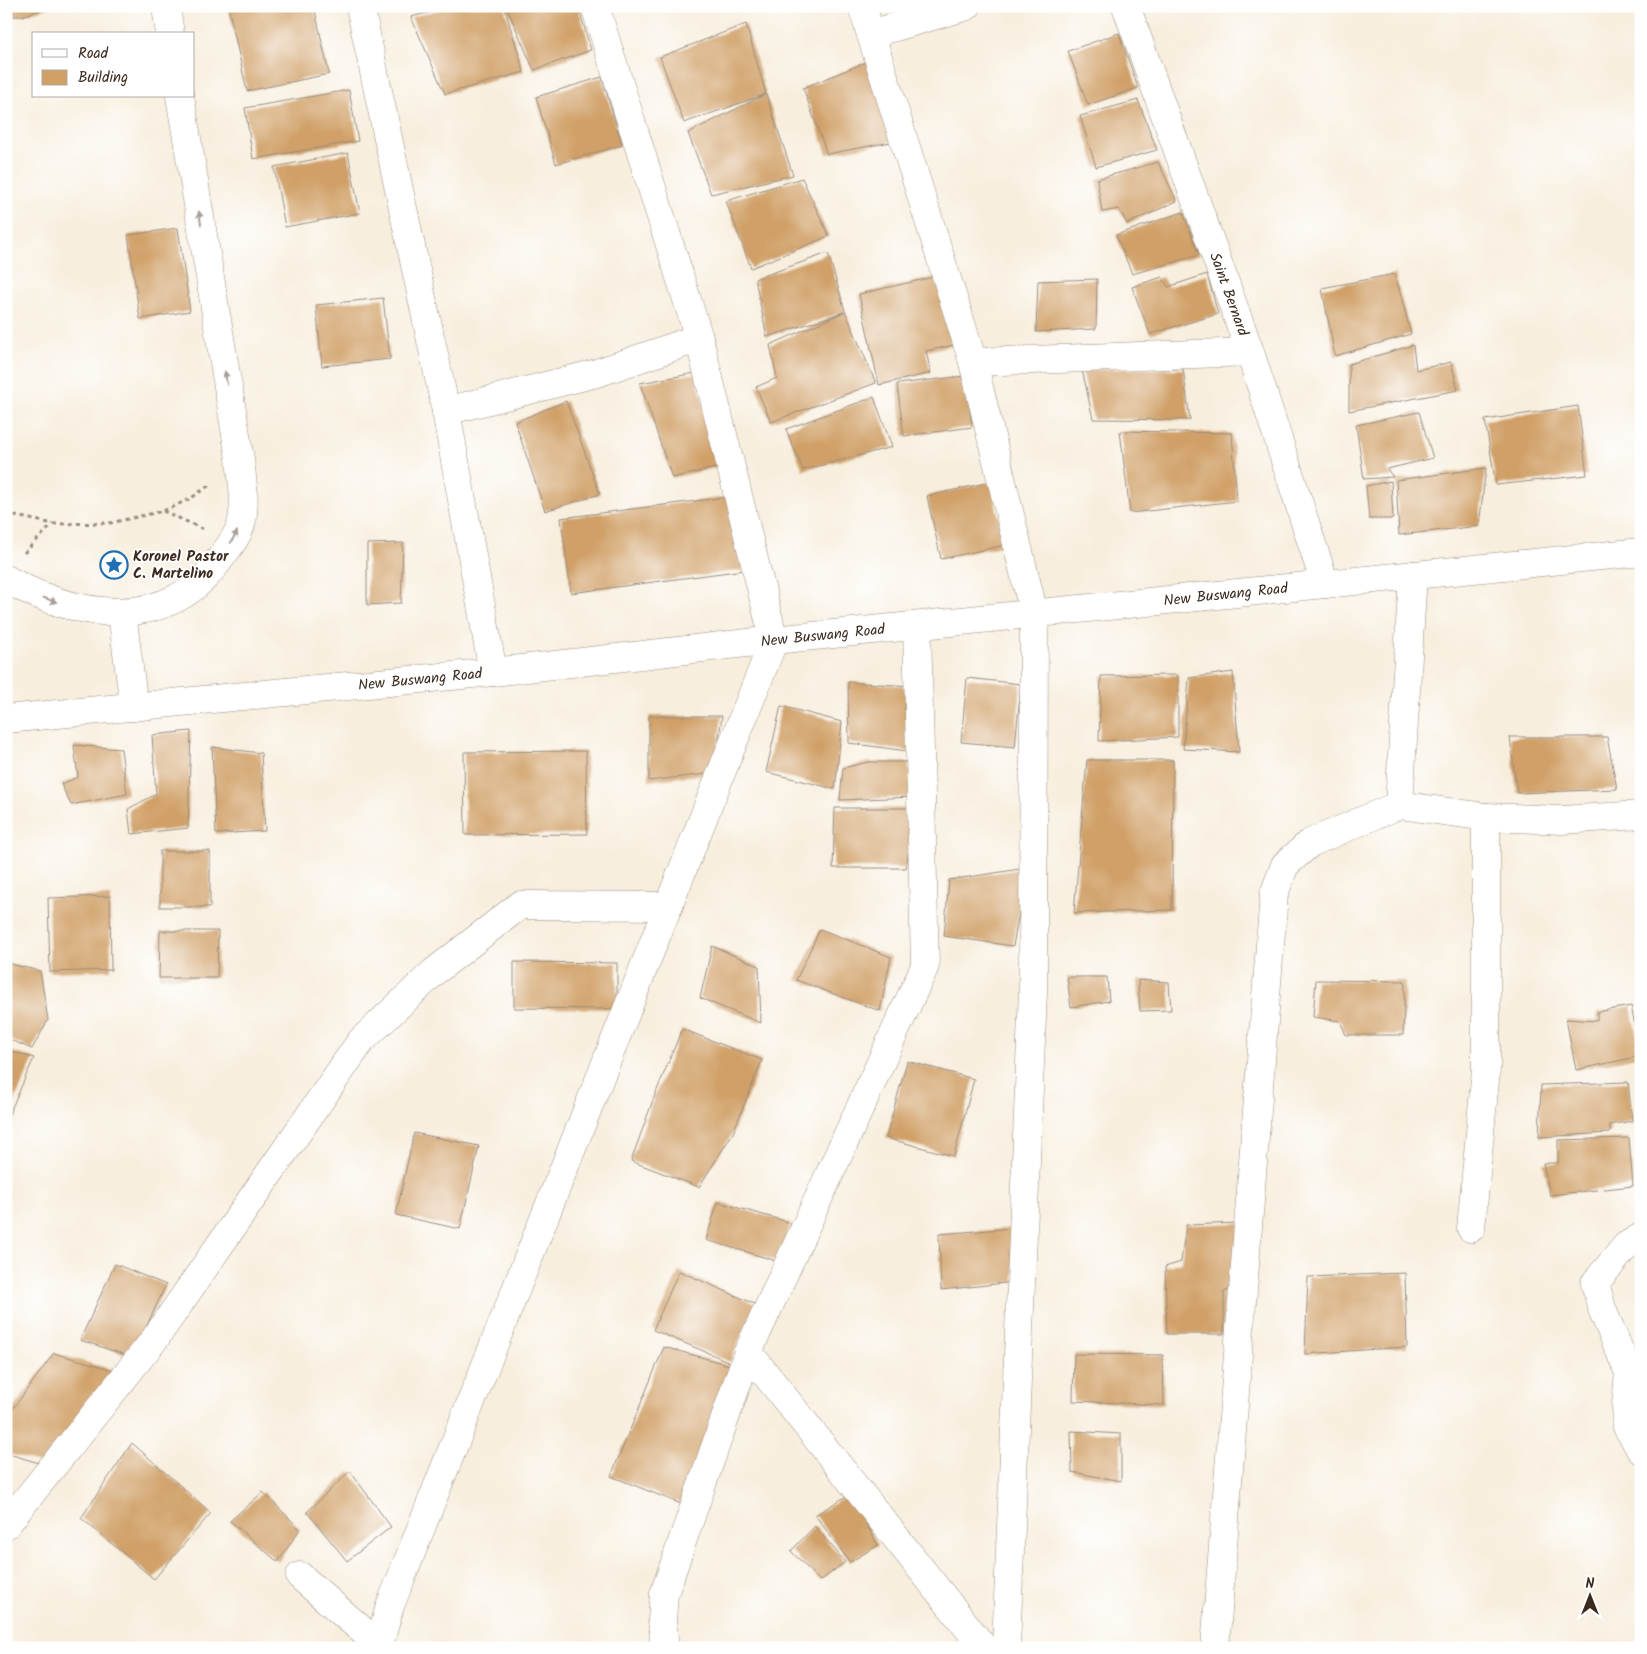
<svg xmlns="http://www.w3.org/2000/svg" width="1647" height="1654" font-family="Kalam,sans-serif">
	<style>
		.building { fill: #d0a067 }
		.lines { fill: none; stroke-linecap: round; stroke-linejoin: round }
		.minor-casing { stroke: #998c7e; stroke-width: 29 }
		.path { stroke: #998c7e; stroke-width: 3; stroke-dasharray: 4 4; stroke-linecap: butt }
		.minor { stroke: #fff; stroke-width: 28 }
		.oneway { fill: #a79f9a }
		.labels { text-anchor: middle; stroke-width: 4; stroke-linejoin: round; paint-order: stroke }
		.street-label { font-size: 15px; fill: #3b2a1e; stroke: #fff }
		.poi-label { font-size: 15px; font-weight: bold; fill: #3b2a1e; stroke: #fff; text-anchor: start }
	</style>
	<rect width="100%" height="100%" fill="#fff"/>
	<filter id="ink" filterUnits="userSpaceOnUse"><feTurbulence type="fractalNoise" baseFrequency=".02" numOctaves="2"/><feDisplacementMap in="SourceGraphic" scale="10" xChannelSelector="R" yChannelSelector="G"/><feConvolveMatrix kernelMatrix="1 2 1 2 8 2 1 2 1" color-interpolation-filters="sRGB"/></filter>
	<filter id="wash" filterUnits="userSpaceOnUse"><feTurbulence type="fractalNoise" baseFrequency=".0096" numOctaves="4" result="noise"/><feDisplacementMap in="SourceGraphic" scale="20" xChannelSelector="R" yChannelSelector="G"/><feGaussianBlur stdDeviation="1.12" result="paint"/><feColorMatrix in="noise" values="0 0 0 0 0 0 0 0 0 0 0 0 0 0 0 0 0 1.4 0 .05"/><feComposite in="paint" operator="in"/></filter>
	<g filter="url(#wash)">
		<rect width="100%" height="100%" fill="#f7eedd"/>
		<g id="blocks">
			<!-- building -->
			<g class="building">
				<path d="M6,6H53L22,16H6Z"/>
				<path d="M228,6H314L329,74L247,91Z"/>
				<path d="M454,6H504L524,72L445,94L411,17Z"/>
				<path d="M506,6H578L591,50L534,70Z"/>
				<path d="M746,24L766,94L684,123L660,57Z"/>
				<path d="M1119,33L1138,88L1088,105L1068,51Z"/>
				<path d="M871,60L896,141L827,154L803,88Z"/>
				<path d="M602,77L622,145L556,164L536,97Z"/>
				<path d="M349,90L358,141L253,159L245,108Z"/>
				<path d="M766,94L793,175L711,194L688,133Z"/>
				<path d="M1138,100L1157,150L1096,167L1080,116Z"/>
				<path d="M348,153L360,213L285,227L274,167Z"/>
				<path d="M1158,162L1177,201L1127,224L1119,209L1102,212L1097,179Z"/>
				<path d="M802,178L829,236L751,268L726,201Z"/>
				<path d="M1183,212L1199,255L1132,274L1116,235Z"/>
				<path d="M178,228L190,311L140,319L128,235Z"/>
				<path d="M828,253L845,311L876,383L771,422L756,387L777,378L770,345L844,312L767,337L755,279Z"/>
				<path d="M1207,274L1218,314L1150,334L1132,287L1162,277L1168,287Z"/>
				<path d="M1395,274L1411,334L1335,356L1322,288Z"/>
				<path d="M938,276L954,345L926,351L931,373L879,385L859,294Z"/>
				<path d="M1097,279L1096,329L1036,332L1038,281Z"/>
				<path d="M383,298L390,359L322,366L316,305Z"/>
				<path d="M1413,345L1416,370L1451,362L1458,390L1349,411V364Z"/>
				<path d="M1082,369H1183L1190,420L1093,419Z"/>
				<path d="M696,373L719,467L672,478L640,383Z"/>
				<path d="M965,376L972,427L904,436L897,384Z"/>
				<path d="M874,397L892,447L803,470L786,429Z"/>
				<path d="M566,401L600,494L545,511L515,422Z"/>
				<path d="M1578,406L1587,475L1496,485L1485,420Z"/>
				<path d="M1419,412L1433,458L1387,469L1393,477L1364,479L1356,425Z"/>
				<path d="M1120,431L1232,433L1237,501L1130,513Z"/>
				<path d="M1486,468L1479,526L1399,535L1396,480Z"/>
				<path d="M1391,481L1393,519H1369L1366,486Z"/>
				<path d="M991,482L1005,545L941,559L927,496Z"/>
				<path d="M735,496L744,570L571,593L561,518Z"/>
				<path d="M403,543L401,603L367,605V544Z"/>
				<path d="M1233,672L1239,752L1183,749L1189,678Z"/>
				<path d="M1178,675V737L1099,741L1101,676Z"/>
				<path d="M967,678L1021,684L1015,747L961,742Z"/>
				<path d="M848,682L911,686L914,752L849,743Z"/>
				<path d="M781,706L842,722L835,789L766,772Z"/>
				<path d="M649,716H722L714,773L649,781Z"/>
				<path d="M191,731L188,828L131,834L128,809L156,794L152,735Z"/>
				<path d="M1510,737H1607L1617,789L1517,793Z"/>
				<path d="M74,745L121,749L127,794L71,805L61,784L78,777Z"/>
				<path d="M212,747L261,753L265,831L216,834Z"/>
				<path d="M586,751L587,834L465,835L464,752Z"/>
				<path d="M1087,760H1173L1172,910L1074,913Z"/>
				<path d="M868,762H908L914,797L840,800L843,768Z"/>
				<path d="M835,808H915L906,868H833Z"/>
				<rect x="160" y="851" width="50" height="56"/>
				<path d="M1027,868L1013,946L944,936L949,880Z"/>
				<path d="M110,896L111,970L50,972L48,898Z"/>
				<path d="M820,929L891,957L880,1011L796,980Z"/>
				<path d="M160,931H218L217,978H159Z"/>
				<path d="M712,946L759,966L761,1023L700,998Z"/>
				<path d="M514,962L617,963V1009L514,1008Z"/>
				<path d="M6,963L40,971L48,1020L32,1049L6,1038Z"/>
				<path d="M1067,977H1107L1109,1001L1071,1007Z"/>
				<path d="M1138,980L1169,982L1171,1010L1140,1011Z"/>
				<path d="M1316,980L1405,981L1403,1035H1346L1340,1021L1313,1017Z"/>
				<path d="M1631,1006L1641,1056L1576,1070L1566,1019L1597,1021V1012Z"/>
				<path d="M682,1029L762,1060L733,1133L699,1187L631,1161L653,1100Z"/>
				<path d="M6,1050L34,1058L6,1121Z"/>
				<path d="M907,1061L974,1079L954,1156L886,1138Z"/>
				<path d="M1628,1082L1632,1121L1610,1125V1133L1539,1137L1541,1085Z"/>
				<path d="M414,1133L479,1146L460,1229L396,1215Z"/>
				<path d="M1629,1138L1633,1186L1550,1195L1543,1163H1558V1140Z"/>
				<path d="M718,1202L791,1223L780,1262L706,1240Z"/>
				<path d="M1240,1223L1232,1289L1224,1292V1334H1167L1165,1267L1181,1262L1186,1225Z"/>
				<path d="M1014,1228V1282L941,1290L939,1234Z"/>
				<path d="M115,1264L166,1285L132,1357L80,1340Z"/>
				<path d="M679,1271L755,1304L730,1362L653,1330Z"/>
				<path d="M1405,1273L1407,1347L1305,1354L1308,1277Z"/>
				<path d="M664,1347L733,1366L681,1504L611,1476Z"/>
				<path d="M54,1353L117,1371L42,1464L6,1453V1418Z"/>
				<path d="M1074,1354L1163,1355L1164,1405L1073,1401Z"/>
				<path d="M1071,1431L1121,1434V1481L1072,1472Z"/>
				<path d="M132,1443L211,1513L154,1579L81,1518Z"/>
				<path d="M350,1471L391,1527L347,1561L307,1512Z"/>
				<path d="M263,1492L300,1529L278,1562L230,1521Z"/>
				<path d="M850,1494L878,1545L850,1562L815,1515Z"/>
				<path d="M815,1526L845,1562L820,1581L791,1551Z"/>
			</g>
		</g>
	</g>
	<g filter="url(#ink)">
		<use href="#blocks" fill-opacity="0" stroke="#998c7e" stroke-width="1"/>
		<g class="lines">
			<!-- minor casing -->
			<g class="minor-casing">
				<g id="minor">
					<path d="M360,6L446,411L493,672"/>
					<path d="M862,6L973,362L1034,614L1033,991L1006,1648"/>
					<path id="s1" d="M1126,6L1250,352L1325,584"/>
					<path d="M166,7L170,34"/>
					<path d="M871,34L967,6"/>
					<path d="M973,362L1250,352"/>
					<path d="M446,411L597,373L699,338"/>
					<path d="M6,579C76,618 167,634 220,559C228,548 240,534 242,520C246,500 242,479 240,459L180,96"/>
					<path d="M122,613L134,707"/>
					<path id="s2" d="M6,719L493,672L774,640L1641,552"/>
					<path d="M1399,805L1486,817L1562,820L1641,815"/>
					<path d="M1471,1228L1486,1069V817"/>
					<path d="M1641,1237L1626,1246L1595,1283L1602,1309L1629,1373L1626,1404L1627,1427L1641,1450"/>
					<path d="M748,1352L984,1648"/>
					<path d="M6,1525L154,1340L361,1041L434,972L520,905L669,906"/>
					<path d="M300,1576L379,1645"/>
					<path d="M380,1648L379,1645L390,1606L774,640L699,338L595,6"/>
					<path d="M665,1648L662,1620L664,1594L748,1352L925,966L917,626"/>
					<path d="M1215,1648L1274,894L1285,865L1310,843L1399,805L1413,575"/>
				</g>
			</g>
			<!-- path -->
			<g class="path">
				<path d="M163,511L203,529"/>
				<path d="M6,514L54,524L110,523L163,511L190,499L211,484"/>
				<path d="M24,553L53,524"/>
			</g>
			<!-- minor -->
			<use href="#minor" class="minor"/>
		</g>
		<!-- one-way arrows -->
		<defs><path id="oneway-solid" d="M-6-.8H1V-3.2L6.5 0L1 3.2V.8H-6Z" transform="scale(1.25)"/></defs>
		<g class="oneway">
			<use href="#oneway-solid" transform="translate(200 218) rotate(-99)"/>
			<use href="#oneway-solid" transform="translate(226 378) rotate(-99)"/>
			<use href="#oneway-solid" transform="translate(234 537) rotate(-61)"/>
			<use href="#oneway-solid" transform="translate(50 600) rotate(19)"/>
		</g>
	</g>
	<!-- icons -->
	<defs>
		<g id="sight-ring" transform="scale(1.4375)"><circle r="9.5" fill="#fff" stroke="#1f6fb2" stroke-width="1.5"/><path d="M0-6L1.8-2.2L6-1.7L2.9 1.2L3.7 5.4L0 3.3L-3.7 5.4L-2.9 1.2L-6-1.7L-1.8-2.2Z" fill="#1f6fb2"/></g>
	</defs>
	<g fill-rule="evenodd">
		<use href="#sight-ring" x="114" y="565"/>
	</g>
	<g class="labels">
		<!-- street labels -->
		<g class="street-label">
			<text dy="5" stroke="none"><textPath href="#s1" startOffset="306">Saint Bernard</textPath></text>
			<text dy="5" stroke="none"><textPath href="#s2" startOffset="1226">New Buswang Road</textPath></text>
			<text dy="5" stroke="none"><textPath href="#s2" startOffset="821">New Buswang Road</textPath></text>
			<text dy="5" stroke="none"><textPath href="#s2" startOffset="416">New Buswang Road</textPath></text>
		</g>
		<!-- poi labels -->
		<g class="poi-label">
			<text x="133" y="561">Koronel Pastor<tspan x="133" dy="17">C. Martelino</tspan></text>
		</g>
	</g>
	<!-- margin -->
	<rect width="1647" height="1654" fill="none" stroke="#fff" stroke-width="25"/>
	<!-- legend -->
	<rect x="32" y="32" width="162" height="65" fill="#ffffff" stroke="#b1aaa5"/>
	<rect x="42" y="49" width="25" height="8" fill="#ffffff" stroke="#b1aaa5"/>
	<text x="78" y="58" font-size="15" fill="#3b2a1e">Road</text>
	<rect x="42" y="70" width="25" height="15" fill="#d0a067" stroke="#b1aaa5"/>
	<text x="78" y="82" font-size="15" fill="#3b2a1e">Building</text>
	<!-- north arrow -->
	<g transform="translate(1590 1596)" stroke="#ffffff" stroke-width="4" paint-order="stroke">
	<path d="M0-4L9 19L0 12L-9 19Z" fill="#3b2a1e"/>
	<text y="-8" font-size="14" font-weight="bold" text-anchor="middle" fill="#3b2a1e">N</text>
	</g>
</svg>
